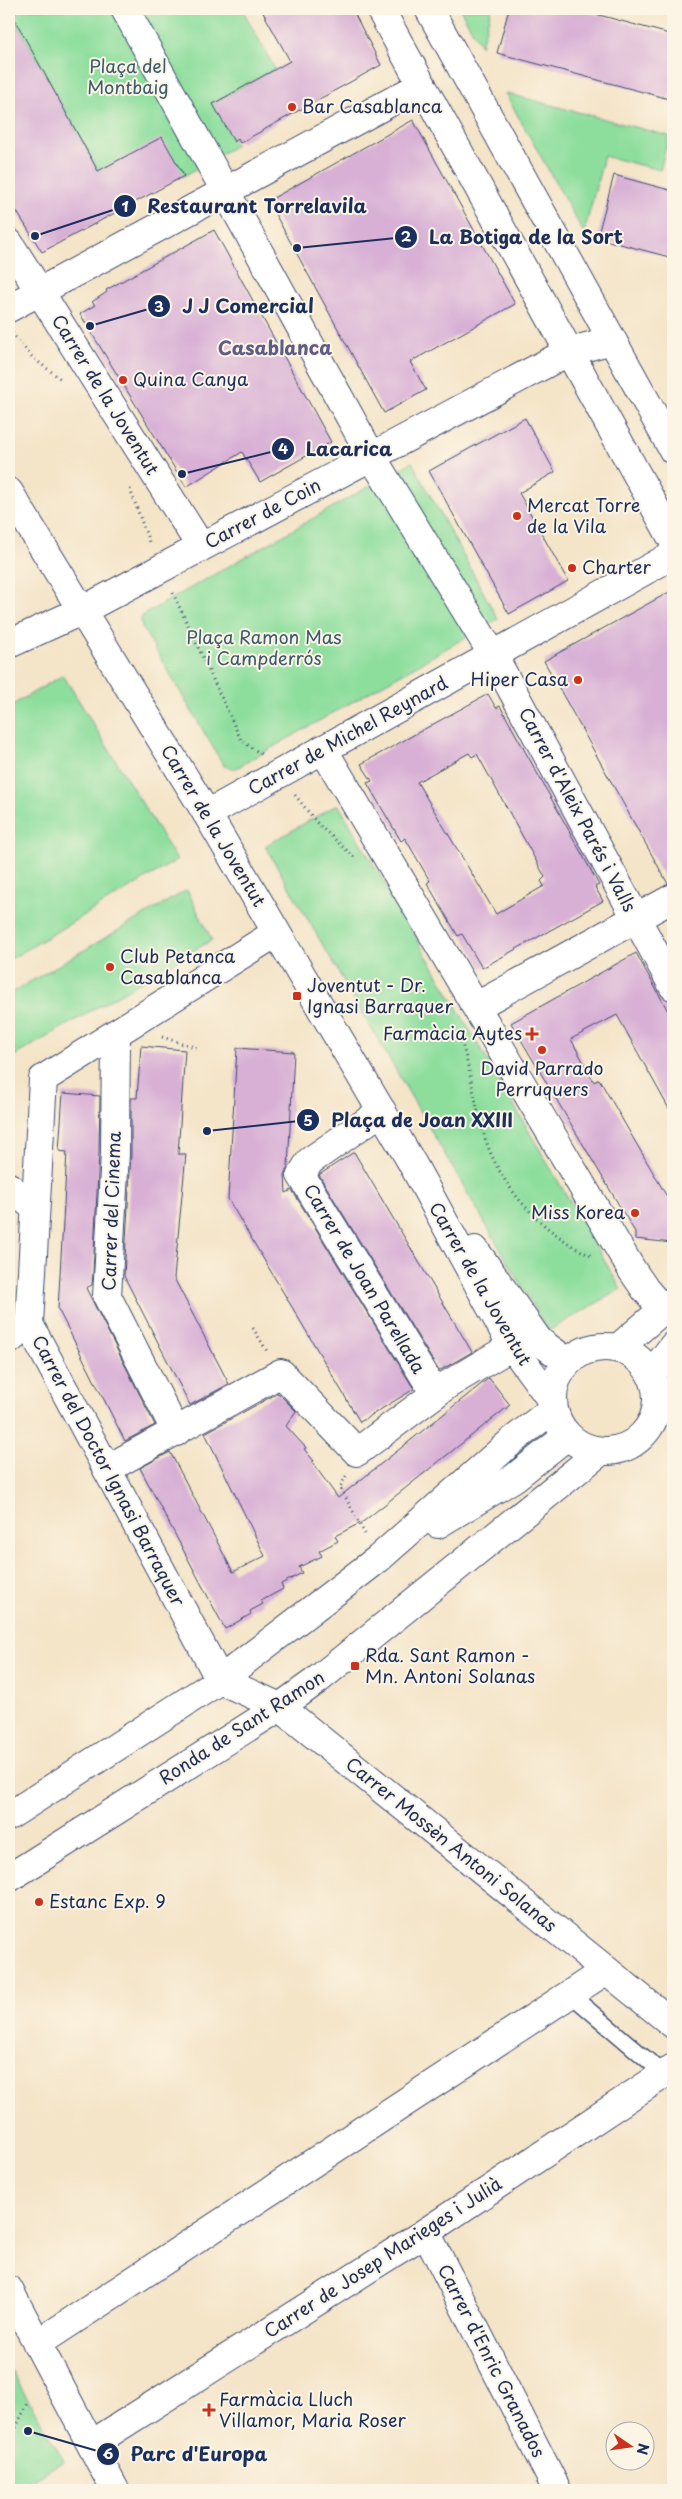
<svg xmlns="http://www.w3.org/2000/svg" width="682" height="2499" font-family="'Playpen Sans',sans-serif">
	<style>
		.green { fill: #8dde9d; stroke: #54867e }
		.building { fill: #d8b0d6; fill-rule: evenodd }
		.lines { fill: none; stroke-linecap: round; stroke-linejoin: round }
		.lane-casing { stroke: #3c4a6e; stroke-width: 18 }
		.street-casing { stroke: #3c4a6e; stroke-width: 30 }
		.path { stroke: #3c4a6e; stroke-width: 3; stroke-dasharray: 1 4; stroke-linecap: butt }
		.lane { stroke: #fff; stroke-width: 15 }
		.street { stroke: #fff; stroke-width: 28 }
		.poi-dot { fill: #c8321e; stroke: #fcf5e5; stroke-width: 2 }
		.labels { text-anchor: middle; stroke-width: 4; stroke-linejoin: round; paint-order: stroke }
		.park-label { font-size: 18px; fill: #385b6e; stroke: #fcf5e5 }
		.poi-label { font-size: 18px; fill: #1b2f5e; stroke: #fcf5e5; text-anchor: start }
		.street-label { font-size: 18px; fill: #1b2f5e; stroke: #fcf5e5 }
		.neighbourhood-label { font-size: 19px; font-weight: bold; fill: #5d5c88; stroke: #fcf5e5 }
		.leader { fill: none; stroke: #1b2f5e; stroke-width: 2 }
		.callout-dot { fill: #1b2f5e; stroke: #fcf5e5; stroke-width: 2 }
		.mark-label { font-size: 15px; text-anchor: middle; font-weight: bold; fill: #fff }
		.callout-label { font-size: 19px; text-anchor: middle; font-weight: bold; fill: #1b2f5e; stroke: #fcf5e5; stroke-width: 4; stroke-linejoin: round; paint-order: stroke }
	</style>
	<rect width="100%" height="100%" fill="#fcf5e5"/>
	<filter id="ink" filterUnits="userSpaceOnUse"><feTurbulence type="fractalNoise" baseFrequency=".02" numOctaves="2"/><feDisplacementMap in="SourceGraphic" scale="10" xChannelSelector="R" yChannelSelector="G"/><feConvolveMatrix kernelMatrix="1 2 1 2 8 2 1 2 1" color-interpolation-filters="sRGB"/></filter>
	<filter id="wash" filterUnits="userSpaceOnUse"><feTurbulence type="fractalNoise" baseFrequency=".0096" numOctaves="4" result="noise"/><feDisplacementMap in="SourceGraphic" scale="20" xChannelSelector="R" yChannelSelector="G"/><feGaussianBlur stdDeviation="1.12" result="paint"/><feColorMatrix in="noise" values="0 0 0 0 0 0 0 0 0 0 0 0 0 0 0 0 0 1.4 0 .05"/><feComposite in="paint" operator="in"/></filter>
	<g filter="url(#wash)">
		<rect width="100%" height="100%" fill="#f4e4c8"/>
		<!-- green -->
		<g class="green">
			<path d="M9,9H242L275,69L213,103L236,145L184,176L98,171Z"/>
			<path d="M460,9H491L481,46Z"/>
			<path d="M505,93L669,136L660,170L604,156L584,233Z"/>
			<path d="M412,462L498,619L238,767L233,769L224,766L142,627L141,619L143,615Z"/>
			<path d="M63,675L177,860L9,960V707Z"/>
			<path d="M338,804L621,1289L548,1331L265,846Z"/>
			<path d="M187,890L212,940L9,1059V994Z"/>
			<path d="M9,2367L64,2461L14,2490H9Z"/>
		</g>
		<g id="blocks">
			<!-- building -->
			<g class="building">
				<path d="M9,9L98,171L162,137L184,176L42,252L9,199Z"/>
				<path d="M261,9H352L381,65L240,143L238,139L234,142L213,104L290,61Z"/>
				<path d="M509,9H577L673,35V83L669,99L497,53Z"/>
				<path d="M413,120L515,304L410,362L426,390L384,413L268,201Z"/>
				<path d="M614,175L673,191V258L597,238Z"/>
				<path d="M214,230L331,442L260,482L242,452L186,487L80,314L95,305L92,302L107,292L106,290Z"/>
				<path d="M525,418L555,472L519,493L568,581L509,614L429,471Z"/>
				<path d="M673,590V882L668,884L544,661Z"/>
				<path d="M488,694L496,708L500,706L588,865L599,885L595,887L603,901L482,968L462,934L458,936L427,883L430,881L405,838L401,841L367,783L372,781L361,764ZM469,753L472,757L477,754L545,877L541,881L544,886L496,914L417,782Z"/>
				<path d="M636,953L673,1020V1116L617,1015L571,1039L594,1082L599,1079L673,1207V1243L635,1239V1232L511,1023Z"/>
				<path d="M141,1046L185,1050L178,1154H186L174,1278L229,1384L190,1405L124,1276L131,1154V1098H137Z"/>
				<path d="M237,1048L294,1052L288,1167L285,1174L286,1193L292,1190L414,1389L360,1422L228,1199Z"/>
				<path d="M63,1093L100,1096L99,1152L93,1273L92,1285L86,1288L155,1425L125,1441L58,1309L67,1152L59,1151Z"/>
				<path d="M354,1152L472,1352L439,1371L319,1175Z"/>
				<path d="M489,1378L510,1405L364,1521L335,1536L338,1541L319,1551L322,1556L299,1567L302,1573L281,1584L283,1589L261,1601L263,1604L250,1611L251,1614L225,1629L140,1468L170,1452L233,1572L265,1556L205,1433L278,1393L296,1411L286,1426L306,1448L304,1449L314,1461L312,1462L338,1498Z"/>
			</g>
		</g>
	</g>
	<g filter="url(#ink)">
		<use href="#blocks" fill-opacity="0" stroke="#3c4a6e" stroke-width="1"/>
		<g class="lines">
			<!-- lane casing -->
			<g class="lane-casing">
				<path id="lane" d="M570,1994L664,2074"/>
			</g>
			<!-- street casing -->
			<g class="street-casing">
				<g id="street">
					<path d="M125,9L372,457L493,655L673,986"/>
					<path d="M380,9L673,540"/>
					<path d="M429,9L673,450"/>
					<path d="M9,243L201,547"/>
					<path d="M9,308L422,85"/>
					<path d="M9,492L207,814L308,986L412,1163L512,1346L552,1401"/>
					<path d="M9,644L83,610L568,352L612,340"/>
					<path d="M323,749L632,1270L645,1289L663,1310"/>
					<path d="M207,814L673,555"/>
					<path d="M477,1006L673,898"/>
					<path d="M116,1034L115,1153L107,1296L176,1432"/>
					<path d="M382,1111L310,1161L301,1175L435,1394"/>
					<path d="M9,1187L34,1207"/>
					<path d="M475,1250L539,1341L568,1362"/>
					<path d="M9,1340L29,1324"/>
					<circle cx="605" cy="1399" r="52"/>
					<path d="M618,1348L673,1301"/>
					<path d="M651,1375L673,1346"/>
					<path d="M107,1469L281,1373L357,1452L447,1385L512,1346"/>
					<path d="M438,1524L514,1478L567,1436"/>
					<path d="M220,1680L29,1324L43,1079L276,933"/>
					<path d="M220,1680L280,1707L673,2024"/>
					<path d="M9,1816L220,1680L378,1559L512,1441L553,1409"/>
					<path d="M9,1878L280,1707L316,1681L601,1451"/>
					<path d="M426,2232L557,2490"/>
					<path d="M9,2290L115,2490"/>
					<path d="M37,2344L605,1971"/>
					<path d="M92,2444L426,2232L673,2068"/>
				</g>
			</g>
			<!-- path -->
			<g class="path">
				<path d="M669,136L673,133"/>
				<path d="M12,333L32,357L62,380"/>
				<path d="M130,489L150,545"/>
				<path d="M173,593L241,740L261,754"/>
				<path d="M295,795L318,824L354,857"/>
				<path d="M162,1037L197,1048"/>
				<path d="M460,1037C471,1071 475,1107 486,1141C503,1191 544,1233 591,1256"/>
				<path d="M253,1328L267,1351"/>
				<path d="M346,1476L340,1487L365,1534"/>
				<path d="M9,2364V2367"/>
				<path d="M9,2441L29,2401"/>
			</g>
			<!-- lane -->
			<use href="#lane" class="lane"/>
			<!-- street -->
			<use href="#street" class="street"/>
		</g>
	</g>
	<!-- markers -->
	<g class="poi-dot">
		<circle cx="292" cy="107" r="5"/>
		<circle cx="123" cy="380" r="5"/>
		<circle cx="517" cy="516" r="5"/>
		<circle cx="572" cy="568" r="5"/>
		<circle cx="578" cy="680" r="5"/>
		<circle cx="110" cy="967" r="5"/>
		<rect x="292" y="991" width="10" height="10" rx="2.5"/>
		<path d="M529.5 1026.5h5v5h5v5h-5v5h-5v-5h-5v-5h5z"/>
		<circle cx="542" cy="1050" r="5"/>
		<circle cx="635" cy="1213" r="5"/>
		<rect x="350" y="1661" width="10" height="10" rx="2.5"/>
		<circle cx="39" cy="1902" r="5"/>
		<path d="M206.5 2402.5h5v5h5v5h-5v5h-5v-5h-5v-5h5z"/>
	</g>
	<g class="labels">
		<!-- park labels -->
		<g class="park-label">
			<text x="128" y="73">Plaça del<tspan x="128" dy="21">Montbaig</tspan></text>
			<text x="264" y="644">Plaça Ramon Mas<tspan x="264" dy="21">i Campderrós</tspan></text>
		</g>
		<!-- poi labels -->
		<g class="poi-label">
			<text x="302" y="113">Bar Casablanca</text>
			<text x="133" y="386">Quina Canya</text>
			<text x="527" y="512">Mercat Torre<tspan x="527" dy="21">de la Vila</tspan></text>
			<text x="582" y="574">Charter</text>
			<text x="568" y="686" text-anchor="end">Hiper Casa</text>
			<text x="120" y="963">Club Petanca<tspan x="120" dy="21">Casablanca</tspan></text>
			<text x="307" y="992">Joventut - Dr.<tspan x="307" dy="21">Ignasi Barraquer</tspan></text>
			<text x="522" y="1040" text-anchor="end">Farmàcia Aytes</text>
			<text x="542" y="1075" text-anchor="middle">David Parrado<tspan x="542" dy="21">Perruquers</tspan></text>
			<text x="625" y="1219" text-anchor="end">Miss Korea</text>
			<text x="365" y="1662">Rda. Sant Ramon -<tspan x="365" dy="21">Mn. Antoni Solanas</tspan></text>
			<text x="49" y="1908">Estanc Exp. 9</text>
			<text x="219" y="2406">Farmàcia Lluch<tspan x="219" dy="21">Villamor, Maria Roser</tspan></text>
		</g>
		<!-- street labels -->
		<g class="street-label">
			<text transform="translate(105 395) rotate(58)" y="6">Carrer de la Joventut</text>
			<text transform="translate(263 514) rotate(-28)" y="6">Carrer de Coin</text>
			<text transform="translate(348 736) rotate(-29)" y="6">Carrer de Michel Reynard</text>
			<text transform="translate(577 810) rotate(62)" y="6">Carrer d'Aleix Parés i Valls</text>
			<text transform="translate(213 826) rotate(59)" y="6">Carrer de la Joventut</text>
			<text transform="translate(112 1211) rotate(-88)" y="6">Carrer del Cinema</text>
			<text transform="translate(364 1279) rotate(59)" y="6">Carrer de Joan Parellada</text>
			<text transform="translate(480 1284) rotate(60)" y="6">Carrer de la Joventut</text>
			<text transform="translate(108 1471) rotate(62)" y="6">Carrer del Doctor Ignasi Barraquer</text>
			<text transform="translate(242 1728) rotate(-33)" y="6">Ronda de Sant Ramon</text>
			<text transform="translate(451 1845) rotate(39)" y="6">Carrer Mossèn Antoni Solanas</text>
			<text transform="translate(383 2258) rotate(-33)" y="6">Carrer de Josep Marieges i Julià</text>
			<text transform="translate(491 2361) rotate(63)" y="6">Carrer d'Enric Granados</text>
		</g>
		<!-- neighbourhood labels -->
		<g class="neighbourhood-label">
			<text x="275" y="355">Casablanca</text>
		</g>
	</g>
	<!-- callouts -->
	<path class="leader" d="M35 236L125 206M297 248L406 237M90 326L159 306M182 474L283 449M207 1131L308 1120M28 2431L108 2454"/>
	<g class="callout-dot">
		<circle cx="35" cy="236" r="5"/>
		<circle cx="297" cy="248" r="5"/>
		<circle cx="90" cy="326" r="5"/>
		<circle cx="182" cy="474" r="5"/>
		<circle cx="207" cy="1131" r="5"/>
		<circle cx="28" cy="2431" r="5"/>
		<circle cx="125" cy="206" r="12"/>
		<circle cx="406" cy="237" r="12"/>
		<circle cx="159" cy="306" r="12"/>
		<circle cx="283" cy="449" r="12"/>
		<circle cx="308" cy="1120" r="12"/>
		<circle cx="108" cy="2454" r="12"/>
	</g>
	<g class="mark-label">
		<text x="125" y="212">1</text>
		<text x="406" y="242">2</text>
		<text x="159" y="312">3</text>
		<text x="283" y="454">4</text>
		<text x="308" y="1126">5</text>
		<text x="108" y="2459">6</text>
	</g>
	<g class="callout-label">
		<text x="257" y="213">Restaurant Torrelavila</text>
		<text x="526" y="244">La Botiga de la Sort</text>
		<text x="248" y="313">J J Comercial</text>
		<text x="349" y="456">Lacarica</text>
		<text x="422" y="1127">Plaça de Joan XXIII</text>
		<text x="199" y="2461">Parc d'Europa</text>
	</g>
	<!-- margin -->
	<rect width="682" height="2499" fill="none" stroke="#fcf5e5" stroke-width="30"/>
	<!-- north arrow -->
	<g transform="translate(630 2446) rotate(103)"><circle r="24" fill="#fcf5e5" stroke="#a2a6af"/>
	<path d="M0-4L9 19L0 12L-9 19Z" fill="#c8321e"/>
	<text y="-8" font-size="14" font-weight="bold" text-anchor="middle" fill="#1b2f5e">N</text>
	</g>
</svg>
